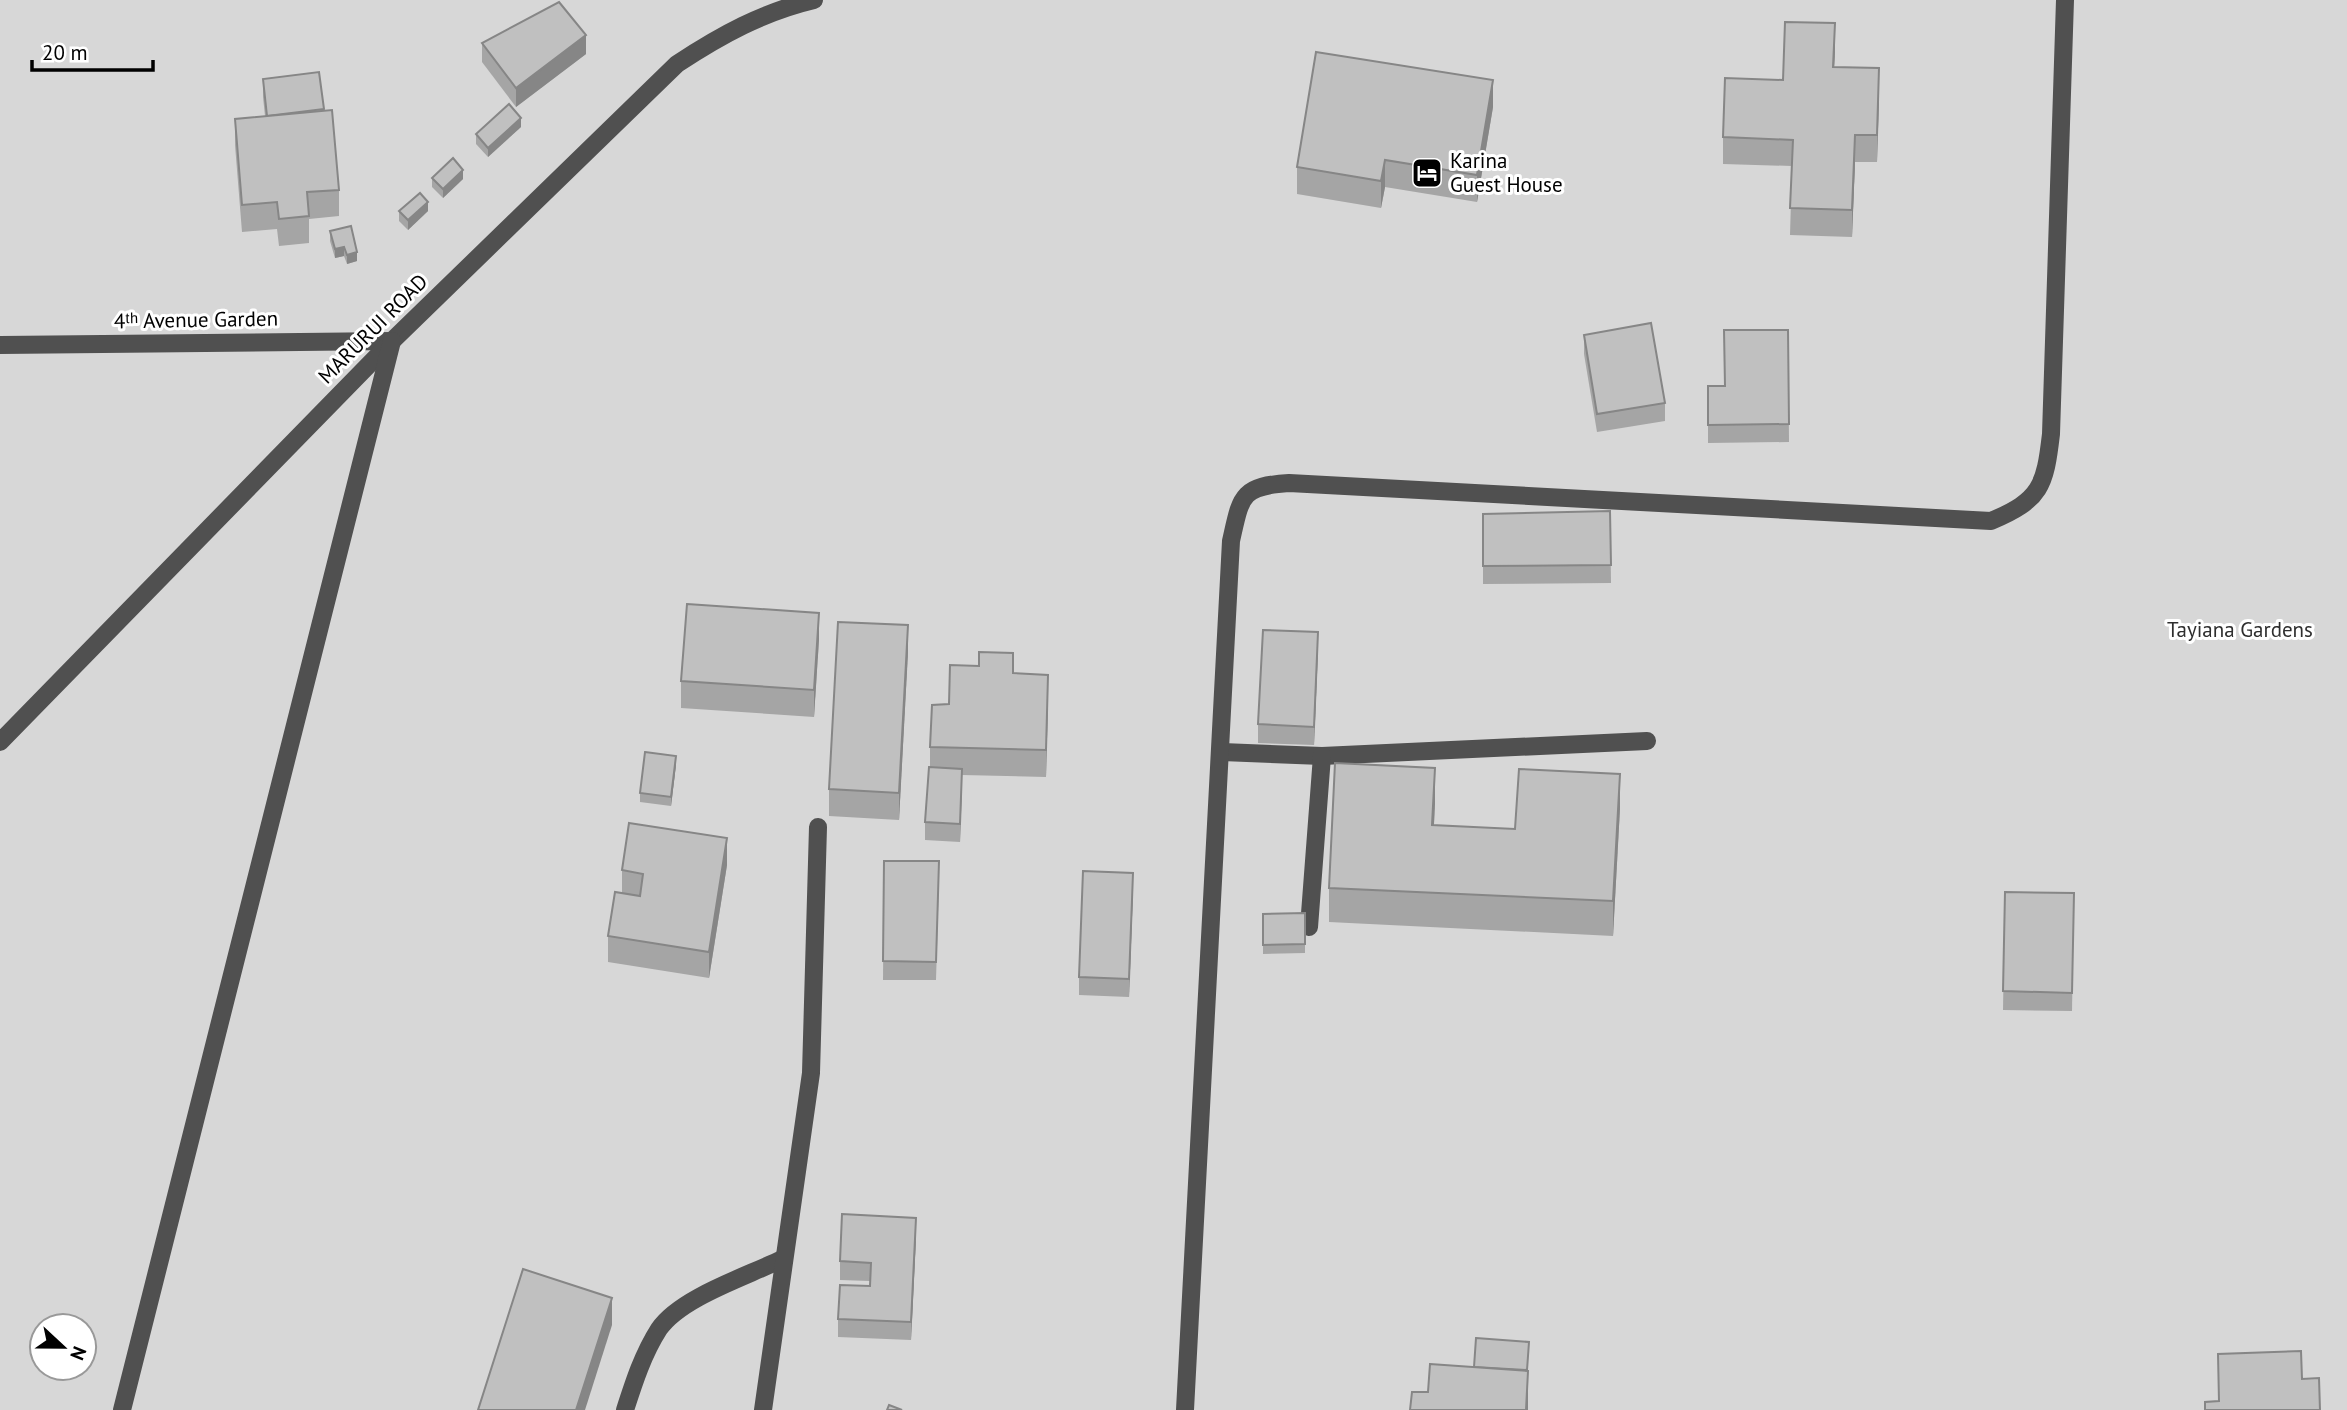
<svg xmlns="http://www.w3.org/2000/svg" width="2347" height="1410" font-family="'PT Sans',sans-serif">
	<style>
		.green { fill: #d7d7d7; fill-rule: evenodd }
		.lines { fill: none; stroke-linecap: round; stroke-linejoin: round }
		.minor { stroke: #505050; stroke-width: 18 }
		.wall { fill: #a5a5a5 }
		.shaded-wall { fill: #868686 }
		.building { fill: #c0c0c0; stroke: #868686; stroke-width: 2 }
		.labels { text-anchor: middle; stroke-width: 6; stroke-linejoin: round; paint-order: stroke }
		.poi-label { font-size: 21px; fill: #000; stroke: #fff; text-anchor: start }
		.street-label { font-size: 21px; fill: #000; stroke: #fff }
		.park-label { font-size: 21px; fill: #2e2e2e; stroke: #fff }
	</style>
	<rect width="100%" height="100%" fill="#fff"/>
	<!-- green -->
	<path class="green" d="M0,0H2347V1410H0ZM42,1326H84V1368H42Z"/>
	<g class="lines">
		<!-- minor -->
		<g class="minor">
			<path d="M0,345L392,341"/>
			<path d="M0,742L392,341L677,64C721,35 763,12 814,0"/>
			<path d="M1222,752L1322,756L1647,741"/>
			<path d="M1309,927L1322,756"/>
			<path d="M122,1410L392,341"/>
			<path d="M625,1410C634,1382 643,1354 659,1329C681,1297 748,1276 782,1259"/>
			<path d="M763,1410L811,1073L818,827"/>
			<path d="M1185,1410L1231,541C1241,497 1240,486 1289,483L1991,521C2041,500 2045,486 2051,434L2065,0"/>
		</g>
	</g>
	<!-- wall -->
	<g class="wall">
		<path d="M482,43L586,54L516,107L482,62Z"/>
		<path d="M1835,50L1834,67L1879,95L1877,162H1855L1852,237L1790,235L1792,166L1723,164V137L1783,80Z"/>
		<path d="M319,72L324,111L339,190V216L309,219V243L279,246L277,229L242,232L235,145V119L265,116L263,97V79Z"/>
		<path d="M1493,107L1477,202L1385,187L1381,208L1297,194V167Z"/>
		<path d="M521,127L488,157L476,144V134Z"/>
		<path d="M432,178L463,179L443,198L432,187Z"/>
		<path d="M399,211H428L408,230L399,221Z"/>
		<path d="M330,231L357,261L347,264L344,256L335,258L330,241Z"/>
		<path d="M1788,330L1789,442L1708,443V386H1724Z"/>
		<path d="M1584,335L1665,403V421L1597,432L1584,354Z"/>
		<path d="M1610,511L1611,583L1483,584V514Z"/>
		<path d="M819,639L814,717L681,708V681Z"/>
		<path d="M1318,650L1314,745L1258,743V724Z"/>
		<path d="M908,652L899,820L829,816V789Z"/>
		<path d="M1013,674L1048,701L1046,777L962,775L960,842L925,840V822L930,767V747L949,704Z"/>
		<path d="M676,765L671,806L640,802V793Z"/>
		<path d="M1435,803L1434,825L1515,829L1620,808L1613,936L1329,922V888Z"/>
		<path d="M884,861L939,879L936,980H883Z"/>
		<path d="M727,865L709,978L608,962V936L622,893V870Z"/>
		<path d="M1133,891L1129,997L1079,995V977Z"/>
		<path d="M2005,892L2074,893L2072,1011L2003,1010Z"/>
		<path d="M1305,913V953L1263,954V914Z"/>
		<path d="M916,1237L911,1340L838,1337V1319L870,1286V1281L840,1280V1261Z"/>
	</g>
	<!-- shaded-wall -->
	<g class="shaded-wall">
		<path d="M1835,23V50L1833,94V67Z"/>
		<path d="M586,35V54L516,107V88Z"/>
		<path d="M1879,68V95L1877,162V135Z"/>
		<path d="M1493,80V107L1477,202V175Z"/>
		<path d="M521,118V127L488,157V148Z"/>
		<path d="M1855,135V162L1852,237V210Z"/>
		<path d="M1385,160V187L1381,208V181Z"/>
		<path d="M463,170V179L443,198V189Z"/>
		<path d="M428,202V211L408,230V220Z"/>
		<path d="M344,247V256L335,258V249Z"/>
		<path d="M357,252V261L347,264V255Z"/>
		<path d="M819,613V639L814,717V690Z"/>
		<path d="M908,625V652L899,820V793Z"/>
		<path d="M1318,632V650L1314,745V727Z"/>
		<path d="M1048,675V701L1046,777V750Z"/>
		<path d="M676,756V765L671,806V797Z"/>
		<path d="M1435,768V803L1432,860V825Z"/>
		<path d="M962,769V787L960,842V824Z"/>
		<path d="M1620,774V808L1613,936V901Z"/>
		<path d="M727,838V865L709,978V952Z"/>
		<path d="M1133,873V891L1129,997V979Z"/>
		<path d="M916,1218V1237L911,1340V1322Z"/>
		<path d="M612,1298V1325L585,1410H576Z"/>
		<path d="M1528,1371V1410H1526Z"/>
	</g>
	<!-- building -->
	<g class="building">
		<path d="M559,2L586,35L516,88L482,43Z"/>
		<path d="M1785,22L1835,23L1833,67L1879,68L1877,135H1855L1852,210L1790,208L1793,140L1723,137L1725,78L1783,80Z"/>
		<path d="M1316,52L1493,80L1477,175L1385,160L1381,181L1297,167Z"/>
		<path d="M319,72L324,109L267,116L263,79Z"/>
		<path d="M509,104L521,118L488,148L476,134Z"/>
		<path d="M332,110L339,190L307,192L309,216L279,219L277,202L242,205L235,119Z"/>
		<path d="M453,158L463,170L443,189L432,178Z"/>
		<path d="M420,193L428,202L408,220L399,211Z"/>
		<path d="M351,226L357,252L347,255L344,247L335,249L330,231Z"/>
		<path d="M1651,323L1665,403L1597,414L1584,335Z"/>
		<path d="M1724,330H1788L1789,424L1708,425V386H1725Z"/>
		<path d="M1610,511L1611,565L1483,566V514Z"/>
		<path d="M687,604L819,613L814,690L681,681Z"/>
		<path d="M838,622L908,625L899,793L829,789Z"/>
		<path d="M1263,630L1318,632L1314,727L1258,724Z"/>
		<path d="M979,652L1013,653V673L1048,675L1046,750L930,747L932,705L949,704L950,665L979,666Z"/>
		<path d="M645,752L676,756L671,797L640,793Z"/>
		<path d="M1335,763L1435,768L1432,825L1515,829L1519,769L1620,774L1613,901L1329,888Z"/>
		<path d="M929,767L962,769L960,824L925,822Z"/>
		<path d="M629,823L727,838L709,952L608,936L615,892L640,896L643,874L622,870Z"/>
		<path d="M884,861H939L936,962L883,961Z"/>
		<path d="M1083,871L1133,873L1129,979L1079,977Z"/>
		<path d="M2005,892L2074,893L2072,993L2003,991Z"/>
		<path d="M1305,913V944L1263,945V914Z"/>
		<path d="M842,1214L916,1218L911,1322L838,1319L840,1285L870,1286L871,1263L840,1261Z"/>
		<path d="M523,1269L612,1298L576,1410H478Z"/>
		<path d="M1476,1338L1529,1342L1527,1370L1474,1367Z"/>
		<path d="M2301,1351L2302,1379L2319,1378L2320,1410H2205V1402L2219,1401L2218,1354Z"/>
		<path d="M1430,1364L1528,1371L1526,1410H1410L1412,1392H1428Z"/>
		<path d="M889,1405L902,1410H887Z"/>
	</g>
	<!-- icons -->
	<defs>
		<g id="hotel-square" transform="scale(1.575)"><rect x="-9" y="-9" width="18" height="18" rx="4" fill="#000" stroke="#fff"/><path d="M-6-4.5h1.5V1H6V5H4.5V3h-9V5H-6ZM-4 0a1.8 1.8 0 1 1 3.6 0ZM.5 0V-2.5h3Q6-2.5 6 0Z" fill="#fff"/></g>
	</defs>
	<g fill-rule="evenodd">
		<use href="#hotel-square" x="1427" y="173"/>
	</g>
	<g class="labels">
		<!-- poi labels -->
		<g class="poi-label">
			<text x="1450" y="168">Karina<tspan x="1450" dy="24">Guest House</tspan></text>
		</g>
		<!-- street labels -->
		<g class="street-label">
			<text transform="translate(196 320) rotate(-1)" y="7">4ᵗʰ Avenue Garden</text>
			<text transform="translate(373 329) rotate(-45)" y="7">MARURUI ROAD</text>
		</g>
		<!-- park labels -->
		<g class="park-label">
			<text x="2240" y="637">Tayiana Gardens</text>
		</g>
	</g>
	<!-- north arrow -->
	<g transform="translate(63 1347) rotate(112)"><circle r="33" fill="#ffffff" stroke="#999999" stroke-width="2"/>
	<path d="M0-5L12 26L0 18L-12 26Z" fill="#000000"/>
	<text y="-10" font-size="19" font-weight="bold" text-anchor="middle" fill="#000000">N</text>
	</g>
	<!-- scale -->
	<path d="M32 60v10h121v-10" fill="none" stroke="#000000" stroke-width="3.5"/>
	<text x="42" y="60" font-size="21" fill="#000000" stroke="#ffffff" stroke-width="5" paint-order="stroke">20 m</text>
</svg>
